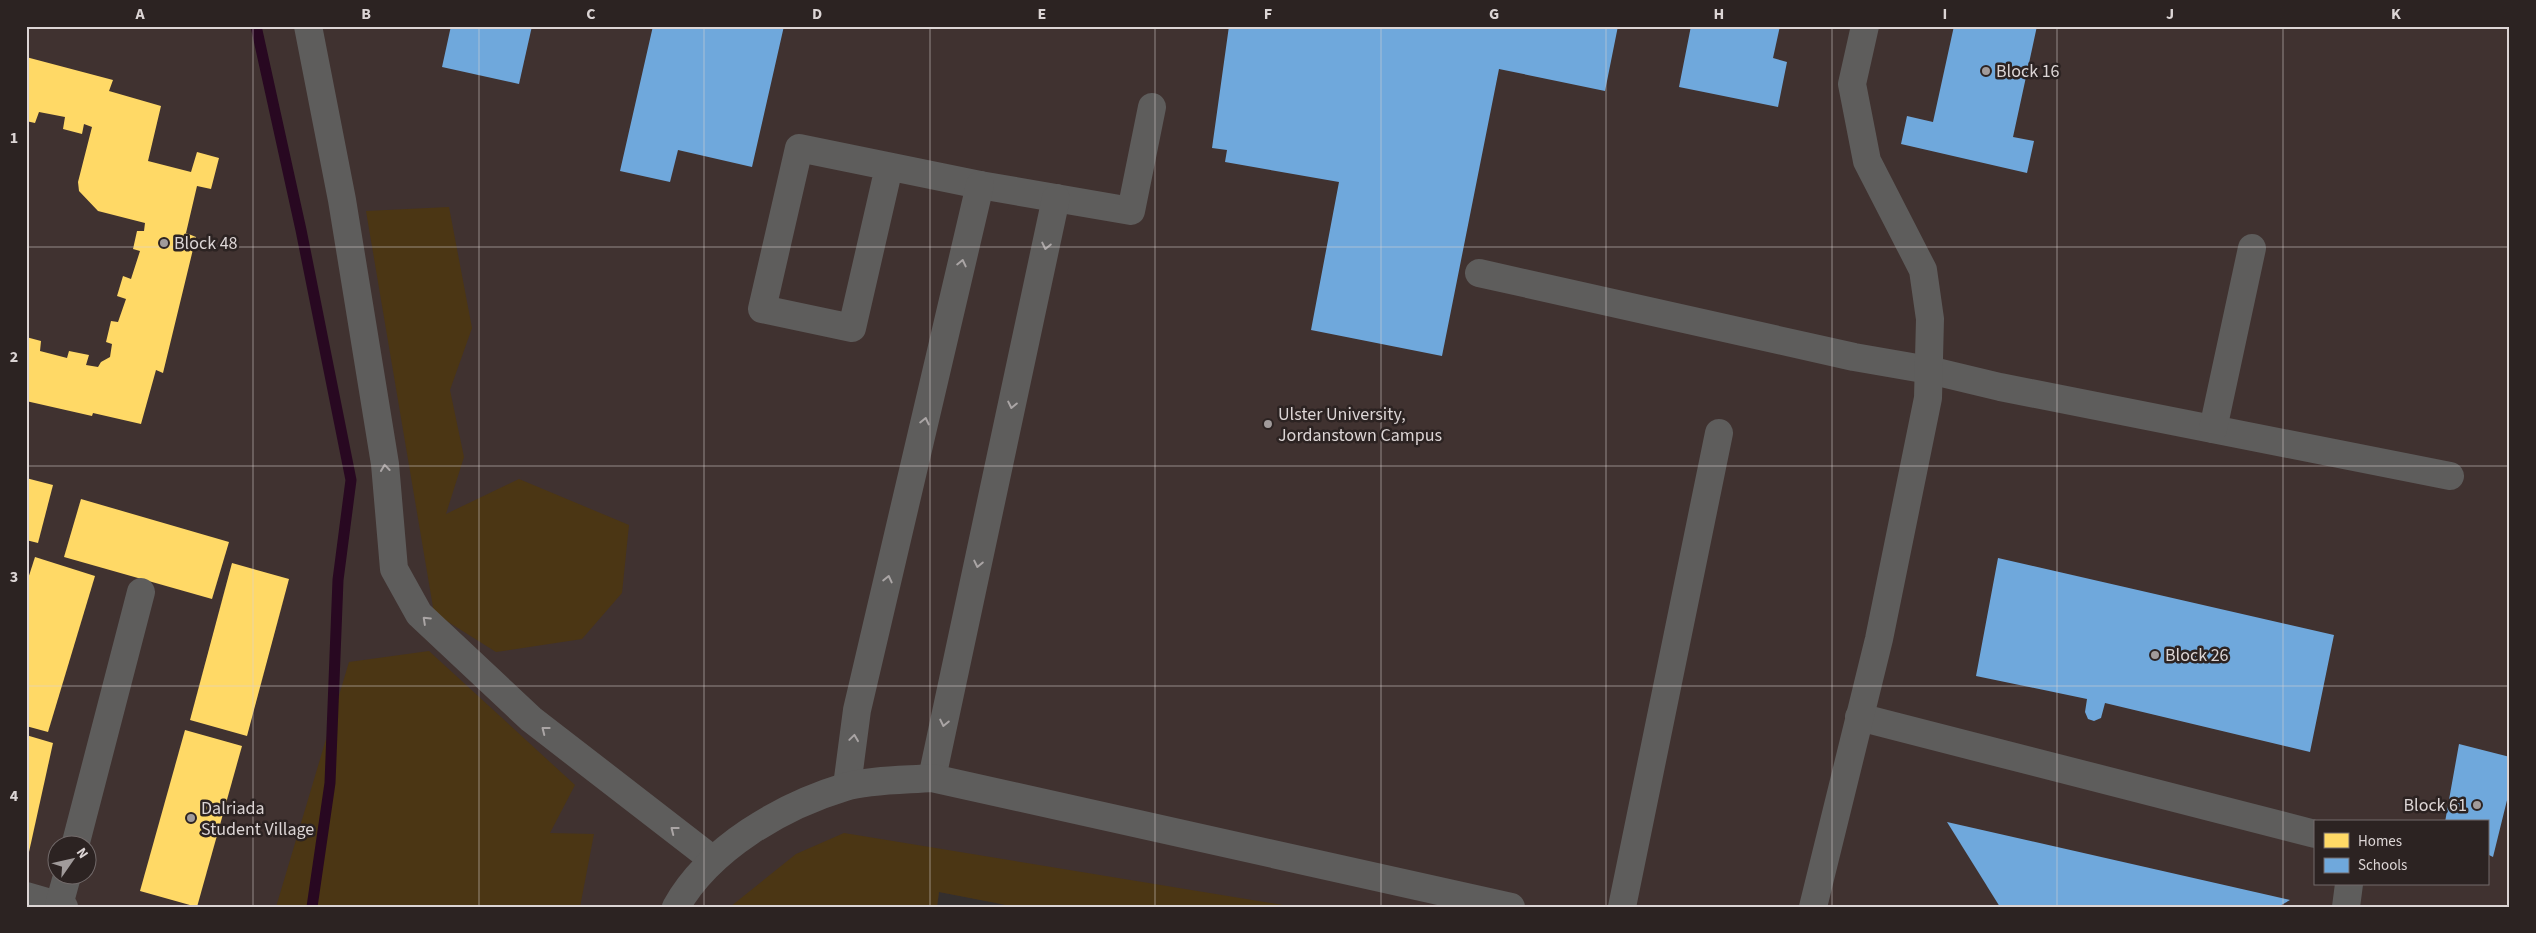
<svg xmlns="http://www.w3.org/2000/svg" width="2536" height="933" font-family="'Source Sans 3',sans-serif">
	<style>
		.built { fill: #403230; fill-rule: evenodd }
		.green { fill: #4b3614 }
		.homes { fill: #ffd966 }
		.schools { fill: #6fa8dc }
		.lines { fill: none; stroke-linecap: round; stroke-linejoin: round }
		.stream { stroke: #280821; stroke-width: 11 }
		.minor { stroke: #5e5d5c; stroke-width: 28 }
		.oneway { stroke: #aaa5a5 }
		.grid { fill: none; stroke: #dcd5d5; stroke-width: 1; stroke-opacity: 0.55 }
		.poi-dot { fill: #a19b9b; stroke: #2c2322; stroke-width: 2 }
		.labels { text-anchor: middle; stroke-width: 5; stroke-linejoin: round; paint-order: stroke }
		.poi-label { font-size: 18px; fill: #dcd5d5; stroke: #2c2322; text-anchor: start }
		.neatline { fill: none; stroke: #dcd5d5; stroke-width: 2 }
		.grid-label { font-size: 16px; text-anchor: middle; font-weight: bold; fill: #dcd5d5 }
	</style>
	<rect width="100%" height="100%" fill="#342f2e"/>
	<!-- built -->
	<path class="built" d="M26,26H2510V907H1020L939,892L937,907H26ZM2315,822H2487V884H2315ZM58,846H88V876H58Z"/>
	<!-- green -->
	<g class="green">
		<path d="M449,207L472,328L450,390L464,457L446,514L519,479L629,525L622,593L582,639L496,652L434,613L366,211Z"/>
		<path d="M429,651L575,785L550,833L594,834L580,907H276L349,662Z"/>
		<path d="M844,833L1283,905V907H1016L939,892L937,907H730L796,854Z"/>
	</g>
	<!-- homes -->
	<g class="homes">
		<path d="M26,57L113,80L109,91L161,106L148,161L191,172L197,152L219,158L211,189L197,186L186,233L196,237L163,373L156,370L141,424L93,413L92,416L26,401V337L41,341L40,351L67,358L69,351L89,355L86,365L98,367L101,362L110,357L112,344L106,342L111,321L118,322L126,299L117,296L123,276L131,279L140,251L133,249L137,231H144L145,223L98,211L79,191L78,182L92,127L84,124L82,134L63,129L65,117L39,112L35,123L26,121Z"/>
		<path d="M26,478L53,485L38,543L26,540Z"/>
		<path d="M81,499L229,542L212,599L64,557Z"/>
		<path d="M35,557L95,576L48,732L26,726V585Z"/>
		<path d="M232,563L289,579L247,736L190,720Z"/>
		<path d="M185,730L242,746L197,907L140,891Z"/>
		<path d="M26,735L53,743L29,852L26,851Z"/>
	</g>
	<!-- schools -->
	<g class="schools">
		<path d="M451,26H532L519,84L442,67Z"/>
		<path d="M653,26H784L752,167L678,150L670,182L620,171Z"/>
		<path d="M1229,26H1618L1605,91L1499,69L1442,356L1311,330L1339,182L1225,162L1227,150L1212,148Z"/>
		<path d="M1691,26H1780L1773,58L1787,62L1778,107L1679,87Z"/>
		<path d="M1954,26H2037L2013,137L2034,141L2027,173L1901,144L1907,116L1933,122Z"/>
		<path d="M1998,558L2334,635L2310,752L2105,703L2101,718L2094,721L2088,719L2085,712L2087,699L1976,676Z"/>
		<path d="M2459,744L2510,757V788L2493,857L2487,854V822H2445Z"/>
		<path d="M1947,822L2290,900L2278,907H2000Z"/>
	</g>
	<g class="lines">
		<!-- stream -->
		<path class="stream" d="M256,26L301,230L351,480L338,580L330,783L312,907"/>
		<!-- minor -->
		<g class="minor">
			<path d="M308,26L342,200L385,464L394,569L419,614L531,719L712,859"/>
			<path d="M889,167L852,328L762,309L799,148L980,185L1131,211L1152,107"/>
			<path d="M1479,273L1854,357L1929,370L2000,387L2450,476"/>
			<path d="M2213,429L2252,248"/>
			<path d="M1859,717L2315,834"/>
			<path d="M932,778L1056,198"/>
			<path d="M847,786L857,710L980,185"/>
			<path d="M75,846L141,592"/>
			<path d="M26,896L64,907"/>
			<path d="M59,905L67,876"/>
			<path d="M676,907C709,848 782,806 845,787C867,780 908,780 932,778L1511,907"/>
			<path d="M1622,907L1719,433"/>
			<path d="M1813,907L1879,639L1928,398L1930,319L1923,270L1867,161L1852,84L1865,26"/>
			<path d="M2346,907L2349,884"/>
		</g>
	</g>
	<!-- one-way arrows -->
	<defs><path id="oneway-chevron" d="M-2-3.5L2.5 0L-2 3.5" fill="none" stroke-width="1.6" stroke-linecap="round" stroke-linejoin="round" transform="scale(1.25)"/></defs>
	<g class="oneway">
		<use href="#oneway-chevron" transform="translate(1046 246) rotate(102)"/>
		<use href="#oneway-chevron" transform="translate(962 263) rotate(-77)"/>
		<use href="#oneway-chevron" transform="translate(1012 405) rotate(102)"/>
		<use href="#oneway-chevron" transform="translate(925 421) rotate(-77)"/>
		<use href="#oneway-chevron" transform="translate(385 468) rotate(-96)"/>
		<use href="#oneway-chevron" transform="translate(978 564) rotate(102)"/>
		<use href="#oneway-chevron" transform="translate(888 579) rotate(-77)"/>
		<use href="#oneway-chevron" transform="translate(426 620) rotate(-137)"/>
		<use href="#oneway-chevron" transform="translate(944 723) rotate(102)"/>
		<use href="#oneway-chevron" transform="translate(545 730) rotate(-142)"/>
		<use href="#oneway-chevron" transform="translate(854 738) rotate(-82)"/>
		<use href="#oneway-chevron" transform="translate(674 830) rotate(-142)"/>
	</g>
	<!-- grid -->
	<path class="grid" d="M253,26V907M479,26V907M704,26V907M930,26V907M1155,26V907M1381,26V907M1606,26V907M1832,26V907M2057,26V907M2283,26V907M26,247H2510M26,466H2510M26,686H2510"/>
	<!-- markers -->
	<g class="poi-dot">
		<circle cx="1986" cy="71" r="5"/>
		<circle cx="164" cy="243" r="5"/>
		<circle cx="1268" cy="424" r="5"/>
		<circle cx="2155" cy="655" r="5"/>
		<circle cx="2477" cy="805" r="5"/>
		<circle cx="191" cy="818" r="5"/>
	</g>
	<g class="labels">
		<!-- poi labels -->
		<g class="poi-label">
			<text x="1996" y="77">Block 16</text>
			<text x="174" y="249">Block 48</text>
			<text x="1278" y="420">Ulster University,<tspan x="1278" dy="21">Jordanstown Campus</tspan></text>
			<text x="2165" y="661">Block 26</text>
			<text x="2467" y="811" text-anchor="end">Block 61</text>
			<text x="201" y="814">Dalriada<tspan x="201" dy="21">Student Village</tspan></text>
		</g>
	</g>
	<!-- border -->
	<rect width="2536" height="933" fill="none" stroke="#2c2322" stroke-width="55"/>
	<!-- legend -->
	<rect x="2314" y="820" width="175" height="65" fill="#2c2322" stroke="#726a6a"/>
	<rect x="2324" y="833" width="25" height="15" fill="#ffd966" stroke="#726a6a"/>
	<text x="2358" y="846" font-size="15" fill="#dcd5d5">Homes</text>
	<rect x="2324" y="858" width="25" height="15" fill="#6fa8dc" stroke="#726a6a"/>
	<text x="2358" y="870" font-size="15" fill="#dcd5d5">Schools</text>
	<!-- north arrow -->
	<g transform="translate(72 860) rotate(56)"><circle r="24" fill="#2c2322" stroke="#726a6a"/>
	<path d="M0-4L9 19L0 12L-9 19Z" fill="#a19b9b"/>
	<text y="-8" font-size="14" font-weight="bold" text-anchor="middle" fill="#dcd5d5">N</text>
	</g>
	<rect x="28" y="28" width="2480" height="878" class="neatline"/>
	<g class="grid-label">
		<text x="140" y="19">A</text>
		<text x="366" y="19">B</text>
		<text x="591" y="19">C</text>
		<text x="817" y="19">D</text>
		<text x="1042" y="19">E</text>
		<text x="1268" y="19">F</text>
		<text x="1494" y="19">G</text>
		<text x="1719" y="19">H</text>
		<text x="1945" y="19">I</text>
		<text x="2170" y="19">J</text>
		<text x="2396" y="19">K</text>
		<text x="14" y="143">1</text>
		<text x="14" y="362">2</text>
		<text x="14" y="582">3</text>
		<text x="14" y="801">4</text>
	</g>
</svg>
